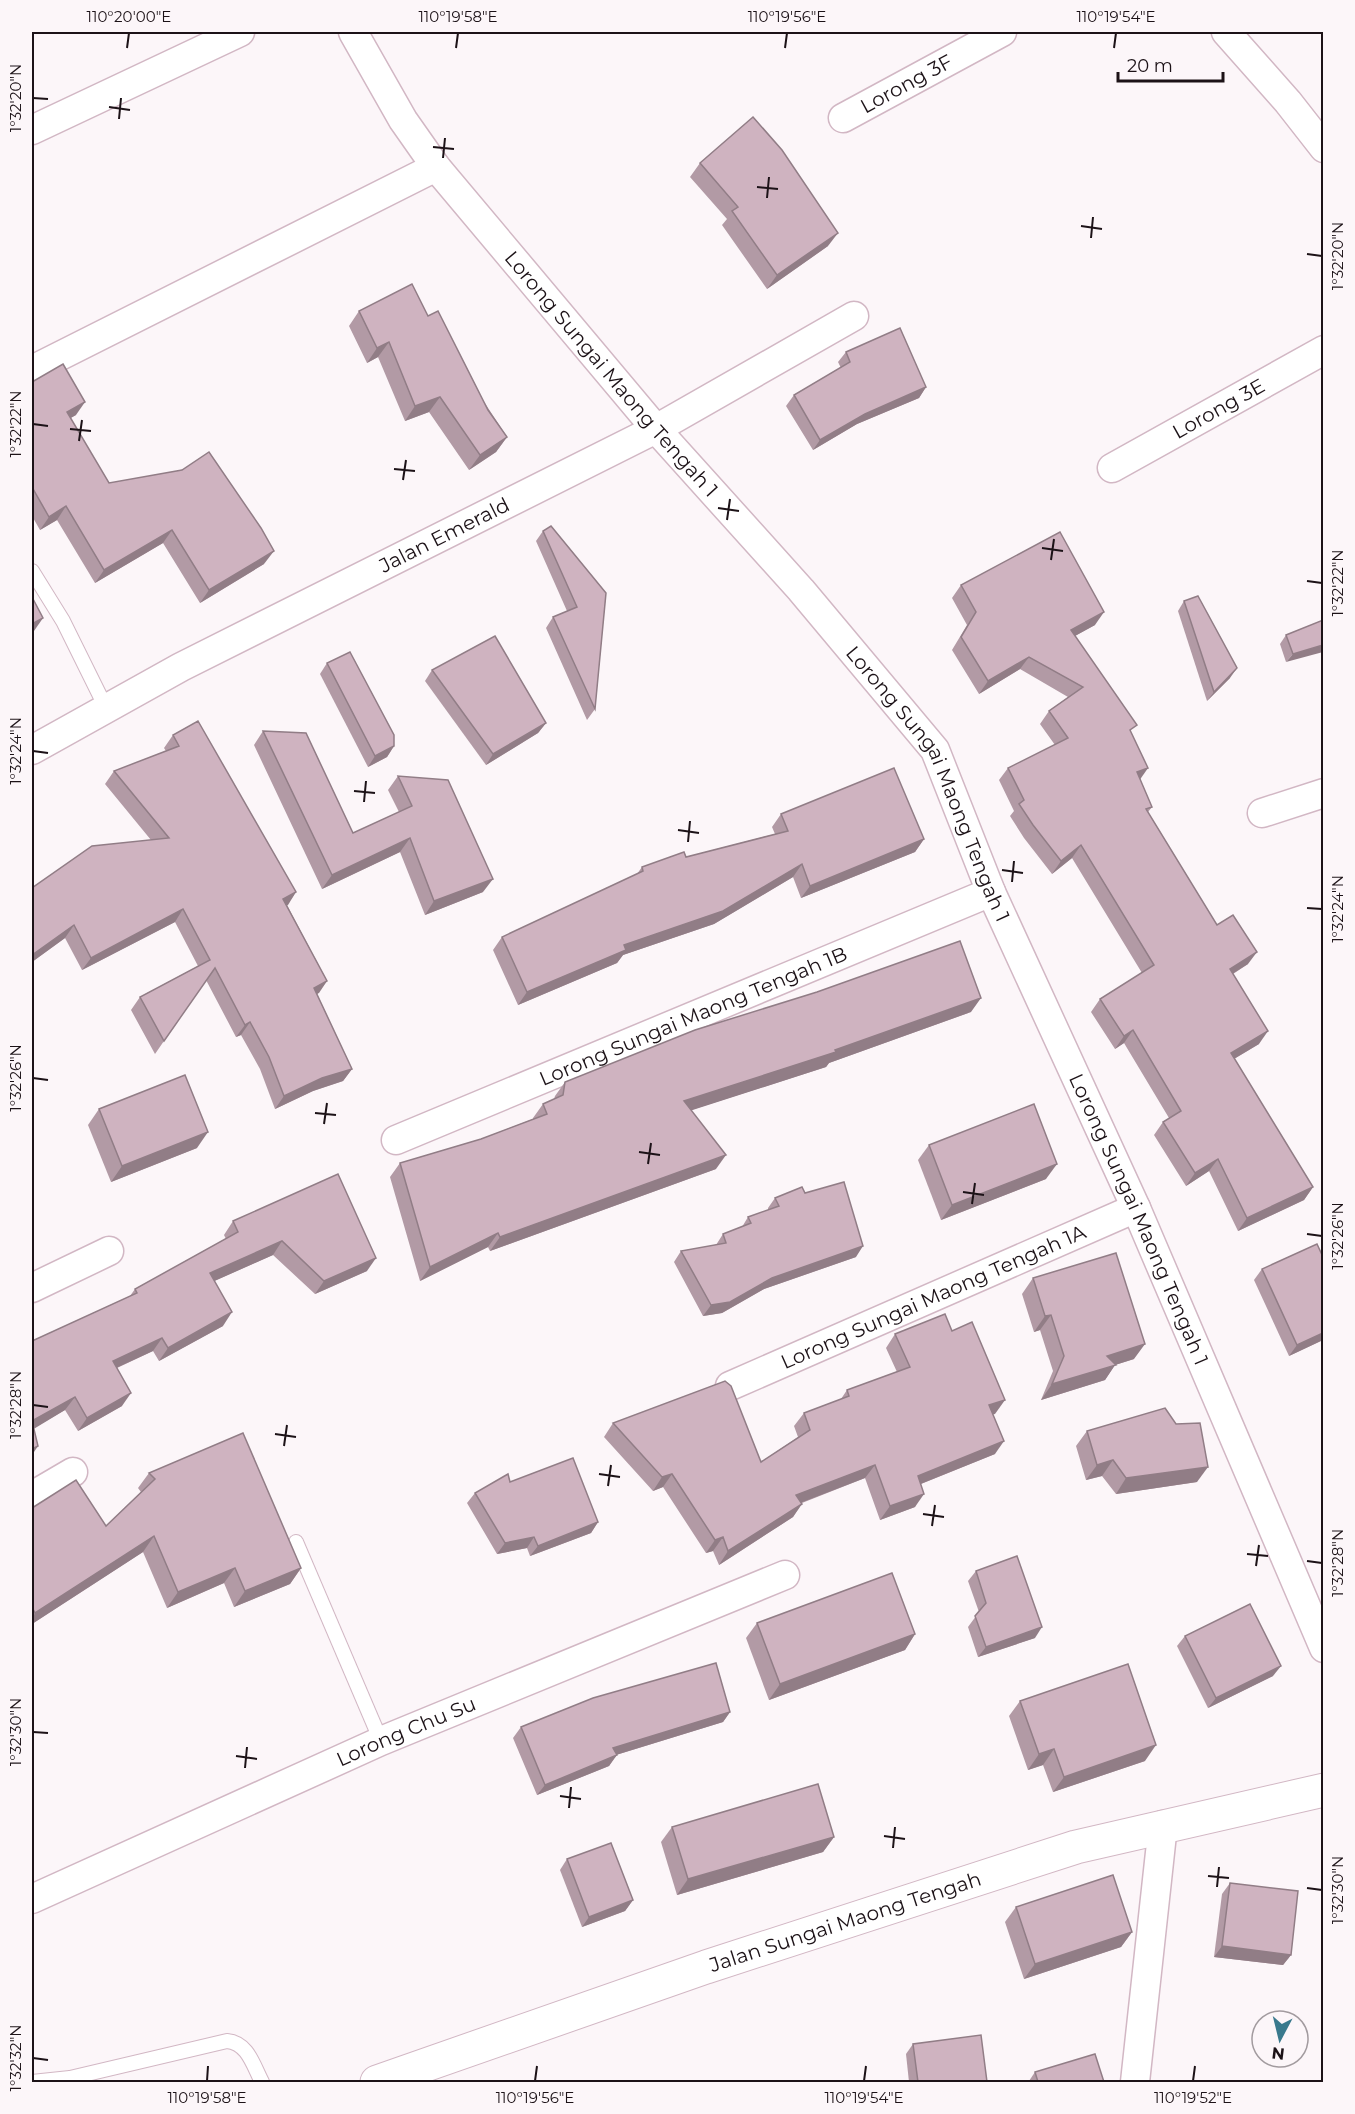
<svg xmlns="http://www.w3.org/2000/svg" width="1355" height="2114" font-family="Montserrat,sans-serif">
	<style>
		.lines { fill: none; stroke-linecap: round; stroke-linejoin: round }
		.lane-casing { stroke: #d2b7c4; stroke-width: 16 }
		.street-casing { stroke: #d2b7c4; stroke-width: 31 }
		.secondary-casing { stroke: #d2b7c4; stroke-width: 35 }
		.lane { stroke: #fff; stroke-width: 14 }
		.street { stroke: #fff; stroke-width: 28 }
		.secondary { stroke: #fff; stroke-width: 33 }
		.wall { fill: #b29aa5 }
		.shaded-wall { fill: #917d86 }
		.building { fill: #cfb3c0; stroke: #917d86; stroke-width: 1.5 }
		.ticks { fill: none; stroke: #1c1217; stroke-width: 2 }
		.labels { text-anchor: middle; stroke-width: 4.5; stroke-linejoin: round; paint-order: stroke }
		.street-label { font-size: 20px; fill: #1c1217; stroke: #fcf6f9 }
		.neatline { fill: none; stroke: #1c1217; stroke-width: 2 }
		.ticks-label { font-size: 15px; text-anchor: middle; fill: #1c1217 }
	</style>
	<rect width="100%" height="100%" fill="#fcf6f9"/>
	<g class="lines">
		<!-- lane casing -->
		<g class="lane-casing">
			<g id="lane">
				<path d="M32,571L63,621L107,710"/>
				<path d="M296,1542L381,1741"/>
				<path d="M32,2082L70,2078L227,2041C248,2043 253,2065 262,2082"/>
			</g>
		</g>
		<!-- street casing -->
		<g class="street-casing">
			<g id="street">
				<path id="s1" d="M353,32L403,120L436,167L656,429L801,590L935,750L991,892L1136,1208L1324,1648"/>
				<path d="M1226,32L1288,102L1324,148"/>
				<path id="s2" d="M843,118L1002,32"/>
				<path d="M32,130L240,32"/>
				<path d="M32,370L436,167"/>
				<path id="s3" d="M1112,468L1324,350"/>
				<path id="s4" d="M32,750L181,667L656,429L854,316"/>
				<path d="M1262,813L1324,793"/>
				<path id="s5" d="M396,1140L991,892"/>
				<path d="M32,1288L109,1251"/>
				<path id="s6" d="M730,1386L1136,1208"/>
				<path d="M32,1496L73,1472"/>
				<path id="s7" d="M32,1899L381,1741L785,1575"/>
				<path d="M1135,2082L1163,1825"/>
			</g>
		</g>
		<!-- secondary casing -->
		<g class="secondary-casing">
			<g id="secondary">
				<path id="s8" d="M377,2082L706,1967L1076,1847L1324,1790"/>
			</g>
		</g>
		<!-- lane -->
		<use href="#lane" class="lane"/>
		<!-- street -->
		<use href="#street" class="street"/>
		<!-- secondary -->
		<use href="#secondary" class="secondary"/>
	</g>
	<!-- wall -->
	<g class="wall">
		<path d="M700,163L828,246L767,289L722,225L727,219L690,177Z"/>
		<path d="M359,311L428,316L507,437L496,452L469,470L429,412L405,421L378,357L367,363L349,326Z"/>
		<path d="M846,352L926,387L919,398L857,424L813,450L786,406L794,395L841,368L838,362Z"/>
		<path d="M32,382L76,415L70,418L109,483L264,564L200,603L163,543L95,583L57,520L40,530L32,516Z"/>
		<path d="M543,531L606,593L595,709L587,720L546,628L553,617L567,611L536,541Z"/>
		<path d="M961,585L1095,625L1075,636L1131,733L1140,779L1152,807L1148,812L1217,925L1248,964L1233,974L1259,1044L1234,1059L1313,1187L1304,1200L1238,1231L1209,1171L1186,1186L1154,1135L1163,1122L1169,1118L1124,1043L1115,1049L1091,1012L1100,999L1142,973L1072,858L1052,874L1024,838L1010,816L1014,811L999,780L1008,768L1055,745L1040,724L1049,711L1068,697L1020,669L979,694L952,650L967,625L952,598Z"/>
		<path d="M1184,601L1230,678L1207,701L1178,611Z"/>
		<path d="M1323,620L1286,662L1280,644L1286,635Z"/>
		<path d="M327,663L394,746L387,757L368,767L320,674Z"/>
		<path d="M432,670L546,723L538,733L486,765L425,681Z"/>
		<path d="M263,731L353,833L399,812L388,790L398,776L483,892L425,915L400,852L322,889L254,745Z"/>
		<path d="M173,735L296,892L287,905L327,981L317,994L352,1069L343,1081L313,1091L275,1109L260,1069L241,1035L236,1037L206,980L155,1054L131,1010L140,997L198,966L175,922L82,970L65,938L32,962L151,840L105,784L114,771L166,751L164,748Z"/>
		<path d="M781,814L924,839L915,852L801,898L793,877L714,924L623,955L617,963L518,1005L493,950L502,937L637,874L642,867L686,857L775,834L772,827Z"/>
		<path d="M971,1012L829,1063L826,1067L691,1110L716,1169L490,1251L488,1247L420,1281L390,1177L400,1163L481,1139L533,1119V1118L543,1104L554,1099L555,1096L565,1082Z"/>
		<path d="M99,1109L197,1148L111,1182L88,1125Z"/>
		<path d="M929,1145L1046,1179L941,1220L918,1160Z"/>
		<path d="M805,1193L856,1257L764,1289L722,1313L703,1316L674,1262L681,1251L716,1245L723,1234L742,1227L748,1217L768,1210V1208L775,1198Z"/>
		<path d="M233,1221L367,1271L315,1294L273,1255L214,1281L223,1326L159,1361L153,1351L117,1368L122,1406L78,1431L65,1410L34,1428L32,1341L130,1296L135,1289L226,1239L224,1235Z"/>
		<path d="M1323,1257V1340L1289,1356L1254,1280L1262,1269Z"/>
		<path d="M1033,1278L1134,1359L1115,1365L1105,1380L1041,1400L1053,1371L1040,1330L1034,1332L1022,1294Z"/>
		<path d="M952,1331L995,1414H993L995,1454L921,1484L915,1507L880,1520L865,1478L802,1503L793,1517L719,1565L713,1551L706,1553L663,1487L653,1491L604,1437L613,1423L761,1462L798,1437L794,1426L804,1413L841,1399L847,1390L897,1372L886,1348L895,1334Z"/>
		<path d="M1176,1424L1197,1482L1116,1494L1102,1476L1086,1480L1076,1446L1087,1431Z"/>
		<path d="M149,1473L301,1568L290,1584L234,1607L224,1583L167,1608L143,1552L32,1624V1508L106,1526L141,1492L138,1488Z"/>
		<path d="M510,1482L598,1522L591,1533L530,1556L527,1548L497,1554L467,1503L475,1493Z"/>
		<path d="M976,1571L1035,1638L978,1657L968,1627L979,1612L968,1581Z"/>
		<path d="M757,1623L915,1634L905,1650L769,1700L746,1638Z"/>
		<path d="M1185,1636L1273,1676L1208,1708L1177,1646Z"/>
		<path d="M1020,1701L1145,1761L1053,1792L1043,1765L1028,1770L1009,1716Z"/>
		<path d="M730,1712L723,1722L616,1755L609,1766L537,1795L513,1738L521,1727Z"/>
		<path d="M672,1827L834,1837L823,1852L677,1895L661,1842Z"/>
		<path d="M567,1859L633,1900L625,1911L582,1927L560,1870Z"/>
		<path d="M1230,1883L1291,1955L1283,1965L1214,1957L1222,1894Z"/>
		<path d="M1016,1907L1132,1932L1121,1947L1024,1979L1005,1922Z"/>
		<path d="M913,2044L987,2082H909L906,2054Z"/>
		<path d="M1035,2072L1104,2082H1029V2081Z"/>
	</g>
	<!-- shaded-wall -->
	<g class="shaded-wall">
		<path d="M838,233L828,246L767,289L777,275Z"/>
		<path d="M389,342L378,357L367,363L377,348Z"/>
		<path d="M926,387L919,398L857,424L813,450L820,440L865,414Z"/>
		<path d="M440,397L429,412L405,421L415,406Z"/>
		<path d="M85,402L76,415L57,426L67,412Z"/>
		<path d="M507,437L496,452L469,470L480,455Z"/>
		<path d="M66,506L57,520L40,530L49,517Z"/>
		<path d="M172,530L163,543L95,583L104,570Z"/>
		<path d="M274,551L264,564L200,603L209,590Z"/>
		<path d="M1104,612L1095,625L1062,643L1071,630Z"/>
		<path d="M43,618L34,631L32,633V624Z"/>
		<path d="M1323,645V652L1286,662L1293,654Z"/>
		<path d="M1029,657L1020,669L979,694L988,681Z"/>
		<path d="M1237,668L1230,678L1207,701L1214,692Z"/>
		<path d="M546,723L538,733L486,765L493,754Z"/>
		<path d="M394,746L387,757L368,767L375,756Z"/>
		<path d="M1148,768L1139,781L1137,772Z"/>
		<path d="M410,838L400,852L322,889L332,875Z"/>
		<path d="M924,839L915,852L801,898L810,886Z"/>
		<path d="M1081,845L1072,858L1052,874L1061,861Z"/>
		<path d="M802,864L793,877L714,924L623,955L617,963L518,1005L527,992L624,945Z"/>
		<path d="M493,879L483,892L425,915L434,901Z"/>
		<path d="M296,892L288,905L275,911L283,899Z"/>
		<path d="M183,909L175,922L82,970L91,958Z"/>
		<path d="M74,925L65,938L32,962V955Z"/>
		<path d="M1257,952L1248,964L1221,981L1230,969Z"/>
		<path d="M327,981L319,993L305,1000L314,988Z"/>
		<path d="M981,998L971,1012L829,1063L826,1067L674,1116L684,1101L835,1050Z"/>
		<path d="M250,1022L241,1035L236,1037L245,1025Z"/>
		<path d="M1133,1030L1124,1043L1115,1049L1124,1036Z"/>
		<path d="M1268,1031L1259,1044L1222,1066L1231,1053Z"/>
		<path d="M352,1069L343,1081L313,1091L275,1109L284,1096L322,1078Z"/>
		<path d="M208,1132L197,1148L111,1182L122,1166Z"/>
		<path d="M726,1155L716,1169L490,1251L500,1237Z"/>
		<path d="M1218,1159L1209,1171L1186,1186L1195,1173Z"/>
		<path d="M1057,1164L1046,1179L941,1220L952,1205Z"/>
		<path d="M1313,1187L1304,1200L1238,1231L1247,1218Z"/>
		<path d="M498,1233L488,1247L420,1281L430,1267Z"/>
		<path d="M282,1241L273,1255L201,1287L210,1273Z"/>
		<path d="M863,1246L856,1257L764,1289L722,1313L703,1316L711,1305L772,1278Z"/>
		<path d="M376,1258L367,1271L315,1294L324,1281Z"/>
		<path d="M232,1312L223,1326L159,1361L168,1348Z"/>
		<path d="M1051,1315L1040,1330L1034,1332L1045,1316Z"/>
		<path d="M1323,1333V1340L1289,1356L1297,1345Z"/>
		<path d="M162,1338L153,1351L103,1374L113,1361Z"/>
		<path d="M1145,1344L1134,1359L1115,1365L1105,1380L1041,1400L1052,1384L1107,1356Z"/>
		<path d="M131,1393L122,1406L78,1431L87,1418Z"/>
		<path d="M75,1397L65,1410L32,1430V1421Z"/>
		<path d="M1005,1400L995,1414L979,1418L989,1405Z"/>
		<path d="M1004,1441L995,1454L908,1489L918,1476Z"/>
		<path d="M38,1446L32,1455V1449Z"/>
		<path d="M1113,1460L1102,1476L1086,1480L1097,1465Z"/>
		<path d="M875,1465L865,1478L787,1508L796,1495Z"/>
		<path d="M1208,1467L1197,1482L1116,1494L1126,1478Z"/>
		<path d="M672,1474L663,1487L653,1491L662,1477Z"/>
		<path d="M924,1494L915,1507L880,1520L890,1506Z"/>
		<path d="M802,1504L793,1517L719,1565L728,1551Z"/>
		<path d="M598,1522L591,1533L530,1556L538,1546Z"/>
		<path d="M154,1536L143,1552L32,1624V1619L35,1613Z"/>
		<path d="M534,1537L527,1548L497,1554L505,1543Z"/>
		<path d="M723,1537L713,1551L706,1553L715,1540Z"/>
		<path d="M235,1568L224,1583L167,1608L178,1592Z"/>
		<path d="M301,1568L290,1584L234,1607L245,1591Z"/>
		<path d="M1042,1627L1035,1638L978,1657L986,1647Z"/>
		<path d="M915,1634L905,1650L769,1700L780,1684Z"/>
		<path d="M1281,1666L1273,1676L1208,1708L1216,1698Z"/>
		<path d="M730,1712L723,1722L606,1758L613,1748Z"/>
		<path d="M1156,1745L1145,1761L1053,1792L1064,1777Z"/>
		<path d="M1054,1749L1043,1765L1028,1770L1039,1754Z"/>
		<path d="M617,1755L609,1766L537,1795L545,1785Z"/>
		<path d="M834,1837L823,1852L677,1895L688,1879Z"/>
		<path d="M633,1900L625,1911L582,1927L589,1917Z"/>
		<path d="M1132,1932L1121,1947L1024,1979L1035,1964Z"/>
		<path d="M1222,1946L1291,1955L1283,1965L1214,1957Z"/>
	</g>
	<!-- building -->
	<g class="building">
		<path d="M753,117L782,150L838,233L777,275L732,211L738,207L700,163Z"/>
		<path d="M412,284L428,316L438,311L488,410L507,437L480,455L440,397L415,406L389,342L377,348L359,311Z"/>
		<path d="M900,328L926,387L865,414L820,440L794,395L850,362L846,352Z"/>
		<path d="M63,364L85,402L67,412L109,483L182,470L209,452L261,528L274,551L209,590L172,530L104,570L66,506L49,517L32,487V382Z"/>
		<path d="M551,526L606,593L595,709L553,617L577,607L543,531Z"/>
		<path d="M1060,532L1104,612L1071,630L1137,725L1130,730L1148,768L1137,772L1152,807L1146,809L1217,925L1233,915L1257,952L1230,969L1268,1031L1231,1053L1313,1187L1247,1218L1218,1159L1195,1173L1163,1122L1181,1111L1133,1030L1124,1036L1100,999L1154,965L1081,845L1061,861L1033,825L1019,804L1024,800L1008,768L1068,738L1049,711L1083,687L1029,657L988,681L961,637L976,612L961,585Z"/>
		<path d="M1198,596L1237,668L1214,692L1184,601Z"/>
		<path d="M32,597L43,618L32,624Z"/>
		<path d="M1323,620V645L1293,654L1286,635Z"/>
		<path d="M495,636L546,723L493,754L432,670Z"/>
		<path d="M350,652L394,735V746L375,756L327,663Z"/>
		<path d="M198,721L296,892L283,899L327,981L314,988L352,1069L322,1078L284,1096L269,1057L250,1022L245,1025L215,968L164,1041L140,997L210,960L183,909L91,958L74,925L32,955V888L92,846L169,838L114,771L179,746L173,735Z"/>
		<path d="M263,731L306,733L353,833L412,806L398,776L448,780L493,879L434,901L410,838L332,875Z"/>
		<path d="M894,768L924,839L810,886L802,864L723,911L624,945L626,950L527,992L502,937L643,871L642,867L684,852L686,857L788,831L781,814Z"/>
		<path d="M960,941L981,998L835,1050L836,1052L684,1101L726,1155L500,1237L498,1233L430,1267L400,1163L481,1139L547,1114L543,1104L563,1095L565,1082L695,1030L817,992Z"/>
		<path d="M185,1075L208,1132L122,1166L99,1109Z"/>
		<path d="M1034,1104L1057,1164L952,1205L929,1145Z"/>
		<path d="M338,1174L376,1258L324,1281L282,1241L210,1273L232,1312L168,1348L162,1338L113,1361L131,1393L87,1418L75,1397L32,1421L38,1446L32,1449V1341L137,1293L135,1289L238,1232L233,1221Z"/>
		<path d="M844,1182L863,1246L772,1278L730,1302L711,1305L681,1251L726,1243L723,1234L751,1223L748,1217L779,1206L775,1198L802,1187L805,1193Z"/>
		<path d="M1317,1244L1323,1257V1333L1297,1345L1262,1269Z"/>
		<path d="M1116,1253L1145,1344L1107,1356L1116,1365L1052,1384L1064,1356L1051,1315L1045,1316L1033,1278Z"/>
		<path d="M945,1314L952,1331L972,1322L1005,1400L989,1405L1004,1441L918,1476L924,1494L890,1506L875,1465L796,1495L802,1504L728,1551L723,1537L715,1540L672,1474L662,1477L613,1423L725,1381L731,1386L761,1462L810,1430L804,1413L849,1396L847,1390L910,1367L895,1334Z"/>
		<path d="M1165,1408L1176,1424L1200,1423L1208,1467L1126,1478L1113,1460L1097,1465L1087,1431Z"/>
		<path d="M243,1433L301,1568L245,1591L235,1568L178,1592L154,1536L35,1613L32,1607V1508L76,1480L106,1526L155,1479L149,1473Z"/>
		<path d="M573,1458L598,1522L538,1546L534,1537L505,1543L475,1493L508,1474L510,1482Z"/>
		<path d="M1017,1556L1042,1627L986,1647L975,1616L986,1603L976,1571Z"/>
		<path d="M892,1573L915,1634L780,1684L757,1623Z"/>
		<path d="M1250,1604L1281,1666L1216,1698L1185,1636Z"/>
		<path d="M716,1663L730,1712L613,1748L617,1755L545,1785L521,1727L593,1698Z"/>
		<path d="M1128,1664L1156,1745L1064,1777L1054,1749L1039,1754L1020,1701Z"/>
		<path d="M818,1784L834,1837L688,1879L672,1827Z"/>
		<path d="M611,1843L633,1900L589,1917L567,1859Z"/>
		<path d="M1113,1875L1132,1932L1035,1964L1016,1907Z"/>
		<path d="M1230,1883L1298,1891L1291,1955L1222,1946Z"/>
		<path d="M981,2035L987,2082H918L913,2044Z"/>
		<path d="M1095,2054L1104,2082H1038L1035,2072Z"/>
	</g>
	<!-- ticks -->
	<path class="ticks" d="M127,48L129,33M456,48L458,33M785,48L787,33M1114,48L1116,33M33,98L48,99M109,107L130,110M119,119L121,98M433,147L454,149M443,158L445,138M757,187L778,189M767,198L769,177M1081,226L1102,229M1091,238L1093,217M1307,254L1322,256M33,424L48,426M70,429L91,431M79,441L82,420M394,469L415,471M403,480L406,460M718,508L739,511M727,520L730,499M1042,548L1063,551M1051,560L1054,539M1307,581L1322,583M33,751L48,753M354,791L375,793M364,802L366,781M678,830L699,833M688,842L690,821M1002,870L1023,873M1012,882L1014,861M1307,908L1322,909M33,1078L48,1080M315,1113L336,1115M324,1124L327,1103M639,1152L660,1155M648,1164L651,1143M963,1192L984,1195M972,1204L975,1183M1307,1234L1322,1236M33,1405L48,1407M275,1434L296,1437M284,1446L287,1425M599,1474L620,1477M608,1486L611,1465M923,1514L944,1517M932,1526L935,1505M1247,1554L1268,1556M1307,1561L1322,1563M1256,1566L1259,1545M33,1732L48,1733M236,1756L257,1759M245,1768L247,1747M560,1796L581,1799M569,1808L571,1787M884,1836L905,1839M893,1848L895,1827M1208,1876L1229,1878M1217,1887L1219,1867M1307,1888L1322,1890M33,2058L48,2060M207,2081L208,2066M535,2081L537,2066M864,2081L866,2066M1193,2081L1195,2066"/>
	<g class="labels">
		<!-- street labels -->
		<g class="street-label">
			<text dy="7" stroke="none"><textPath href="#s2" startOffset="72">Lorong 3F</textPath></text>
			<text dy="7" stroke="none"><textPath href="#s1" startOffset="430">Lorong Sungai Maong Tengah 1</textPath></text>
			<text dy="7" stroke="none"><textPath href="#s3" startOffset="122">Lorong 3E</textPath></text>
			<text dy="7" stroke="none"><textPath href="#s4" startOffset="465">Jalan Emerald</textPath></text>
			<text dy="7" stroke="none"><textPath href="#s1" startOffset="952">Lorong Sungai Maong Tengah 1</textPath></text>
			<text dy="7" stroke="none"><textPath href="#s5" startOffset="322">Lorong Sungai Maong Tengah 1B</textPath></text>
			<text dy="7" stroke="none"><textPath href="#s1" startOffset="1438">Lorong Sungai Maong Tengah 1</textPath></text>
			<text dy="7" stroke="none"><textPath href="#s6" startOffset="222">Lorong Sungai Maong Tengah 1A</textPath></text>
			<text dy="7" stroke="none"><textPath href="#s7" startOffset="410">Lorong Chu Su</textPath></text>
			<text dy="7" stroke="none"><textPath href="#s8" startOffset="495">Jalan Sungai Maong Tengah</textPath></text>
		</g>
	</g>
	<!-- border -->
	<rect width="1355" height="2114" fill="none" stroke="#fcf6f9" stroke-width="66"/>
	<!-- north arrow -->
	<g transform="translate(1280 2039) rotate(187)"><circle r="28" fill="#fcf6f9" stroke="#a29b9f" stroke-width="1.5"/>
	<path d="M0-4.5L10 22L0 15L-10 22Z" fill="#39798d"/>
	<text y="-9" font-size="16" font-weight="bold" text-anchor="middle" fill="#1c1217">N</text>
	</g>
	<!-- scale -->
	<path d="M1118 72v9h105v-9" fill="none" stroke="#1c1217" stroke-width="3"/>
	<text x="1127" y="72" font-size="18" fill="#1c1217" stroke="#fcf6f9" stroke-width="4.5" paint-order="stroke">20 m</text>
	<rect x="33" y="33" width="1289" height="2048" class="neatline"/>
	<g class="ticks-label">
		<text x="129" y="22">110°20'00"E</text>
		<text x="458" y="22">110°19'58"E</text>
		<text x="787" y="22">110°19'56"E</text>
		<text x="1116" y="22">110°19'54"E</text>
		<text transform="translate(16 98) rotate(-90)" y="5">1°32'20"N</text>
		<text transform="translate(1338 256) rotate(-90)" y="5">1°32'20"N</text>
		<text transform="translate(16 424) rotate(-90)" y="5">1°32'22"N</text>
		<text transform="translate(1338 583) rotate(-90)" y="5">1°32'22"N</text>
		<text transform="translate(16 751) rotate(-90)" y="5">1°32'24"N</text>
		<text transform="translate(1338 909) rotate(-90)" y="5">1°32'24"N</text>
		<text transform="translate(16 1078) rotate(-90)" y="5">1°32'26"N</text>
		<text transform="translate(1338 1236) rotate(-90)" y="5">1°32'26"N</text>
		<text transform="translate(16 1405) rotate(-90)" y="5">1°32'28"N</text>
		<text transform="translate(1338 1563) rotate(-90)" y="5">1°32'28"N</text>
		<text transform="translate(16 1732) rotate(-90)" y="5">1°32'30"N</text>
		<text transform="translate(1338 1890) rotate(-90)" y="5">1°32'30"N</text>
		<text transform="translate(16 2058) rotate(-90)" y="5">1°32'32"N</text>
		<text x="207" y="2103">110°19'58"E</text>
		<text x="535" y="2103">110°19'56"E</text>
		<text x="864" y="2103">110°19'54"E</text>
		<text x="1193" y="2103">110°19'52"E</text>
	</g>
</svg>
